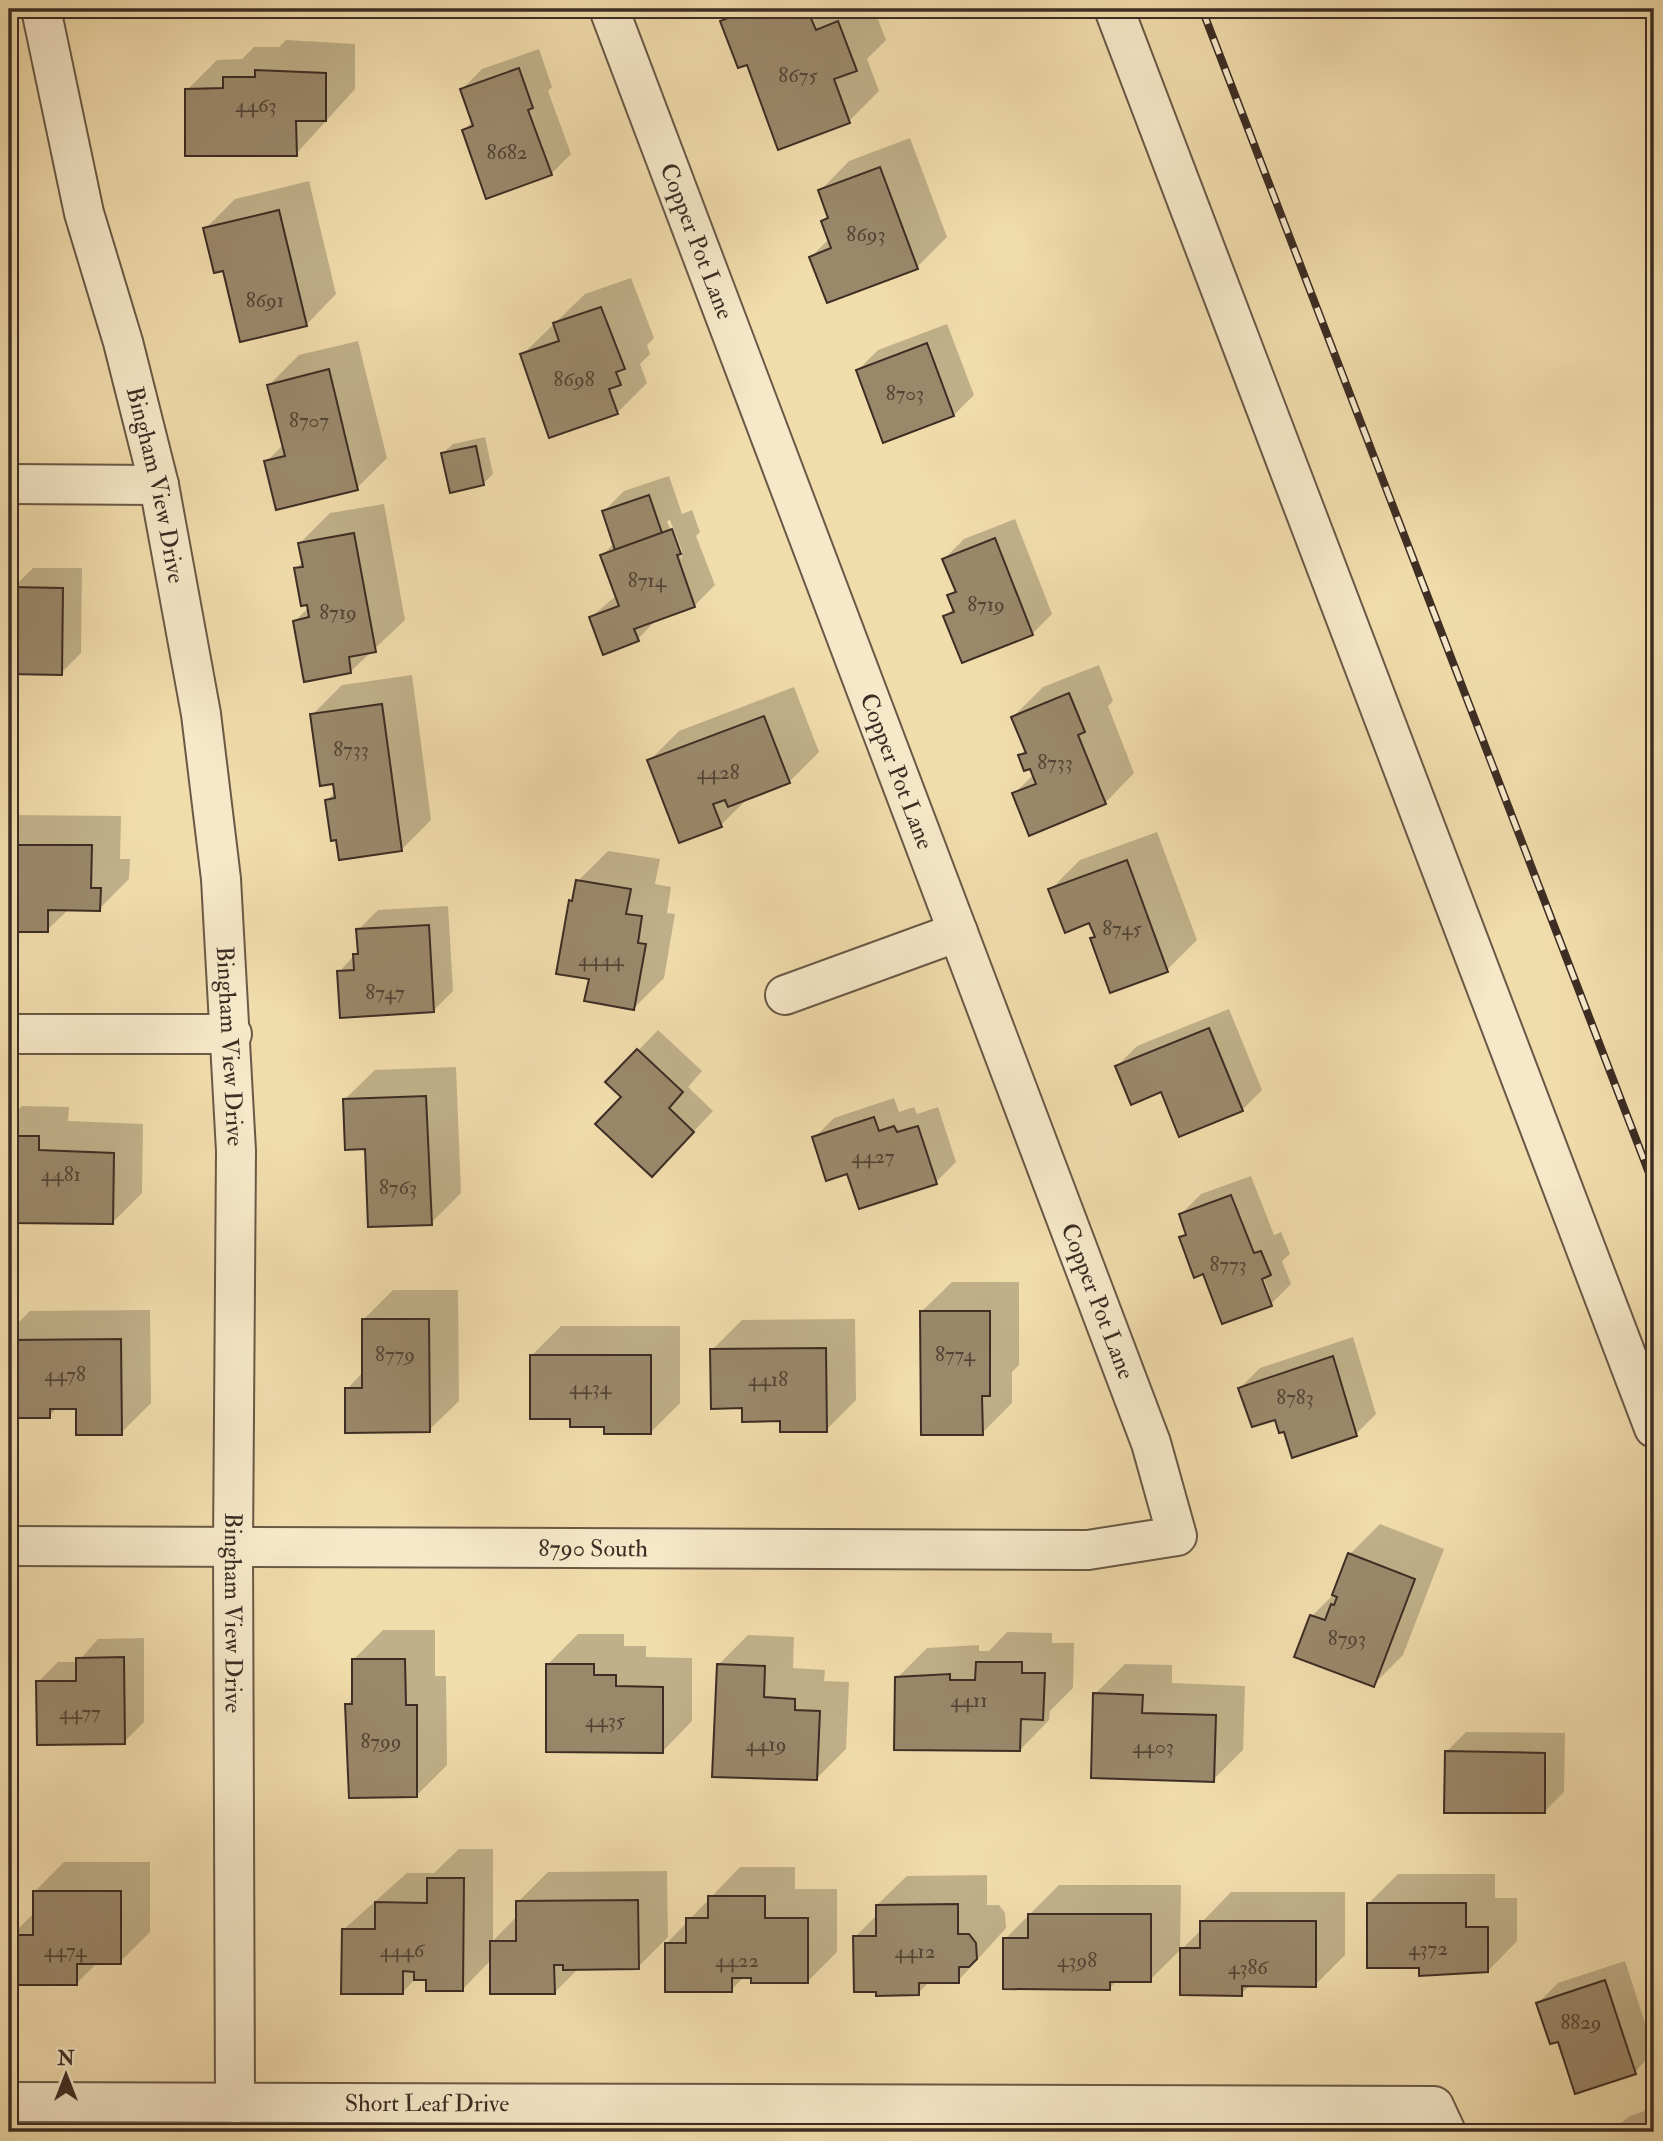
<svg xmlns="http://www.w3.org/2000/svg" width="1663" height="2141" font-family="'IM FELL Double Pica',serif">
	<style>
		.shadow { fill: #0003; fill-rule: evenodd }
		.building { fill: #9b886b; stroke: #3d2d24; stroke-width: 2 }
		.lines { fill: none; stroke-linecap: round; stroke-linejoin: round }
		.minor-casing { stroke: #6a5946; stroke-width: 42 }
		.minor { stroke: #f6e8c9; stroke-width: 38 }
		.rail-casing { stroke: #3d2d24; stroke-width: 8 }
		.rail { stroke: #f6e8c9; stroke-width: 5; stroke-dasharray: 16; stroke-linecap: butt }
		.labels { text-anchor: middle; stroke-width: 7; stroke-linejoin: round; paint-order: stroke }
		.number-label { font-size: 21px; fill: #544436 }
		.street-label { font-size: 24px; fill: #3d2d24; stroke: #f6e8c9 }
	</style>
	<rect width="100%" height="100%" fill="#f1dcac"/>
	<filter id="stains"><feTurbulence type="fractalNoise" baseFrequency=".00286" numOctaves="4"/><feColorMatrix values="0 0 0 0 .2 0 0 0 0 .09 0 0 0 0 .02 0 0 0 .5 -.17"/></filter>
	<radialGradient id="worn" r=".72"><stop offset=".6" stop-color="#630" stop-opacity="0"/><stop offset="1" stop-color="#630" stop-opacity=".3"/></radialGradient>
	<!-- shadow -->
	<g class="shadow">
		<path d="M734,9H874L886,40L867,59L879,91L849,121L748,62L722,21Z"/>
		<path d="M286,40L355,44V89L296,154L187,90L217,60L242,59L254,47H279Z"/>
		<path d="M539,49L552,87L548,91L571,154L551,174L464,130L473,121L462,89L482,69Z"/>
		<path d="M910,138L947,237L917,267L811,257L830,238L823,221L829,216L820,191L849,161Z"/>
		<path d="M309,181L336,294L307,324L224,269L205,229L235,199Z"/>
		<path d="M9,257H19V349L9,359Z"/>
		<path d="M631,278L654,338L647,345L650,354L640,364L647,383L617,413L522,355L585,294Z"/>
		<path d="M947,324L974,395L954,415L858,370L878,350Z"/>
		<path d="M358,341L387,458L357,488L266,462L284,444L269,385L299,355Z"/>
		<path d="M485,437L493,474L483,484L443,453L453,444Z"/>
		<path d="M669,476L682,514L692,510L700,532L696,536L715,585L695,605L658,618L638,639L591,617L617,595L602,556L614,543L604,511L624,491ZM670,520L682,551V560L667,521Z"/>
		<path d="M384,504L405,620L350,672L295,621L309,607L296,569L303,561L300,543L330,513Z"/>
		<path d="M1015,519L1052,614L1032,634L945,616L954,608L949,596L956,589L944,559L964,539Z"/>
		<path d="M33,568H82L81,653L61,673L9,672V596H13V588Z"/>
		<path d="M1099,665L1113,701L1108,706L1134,773L1105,803L1014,794L1034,774L1020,756L1026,749L1013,717L1043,687Z"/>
		<path d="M412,675L431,820L401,850L327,800L336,792L312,715L342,685Z"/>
		<path d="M794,687L819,752L789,782L750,796L721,825L649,761L679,731Z"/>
		<path d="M10,815L121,816L120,859H130L129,879L99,909H69L47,930H9Z"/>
		<path d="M1157,832L1197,940L1167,970L1092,939L1096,935L1090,921L1050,890L1080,860Z"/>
		<path d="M608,851L660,859L655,884L671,887L667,913L675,914L664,978L634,1008L591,978L571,901L575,897L578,881Z"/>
		<path d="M448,906L453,991L433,1011L339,972L359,950L358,930L378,910Z"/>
		<path d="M1229,1009L1262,1090L1242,1110L1162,1090L1117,1066L1137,1046Z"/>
		<path d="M658,1030L702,1071L688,1087L713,1111L672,1154L608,1082Z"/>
		<path d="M456,1067L461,1193L431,1223L367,1147L345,1099L375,1070Z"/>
		<path d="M894,1098L899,1112L914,1107L917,1114L938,1107L956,1162L936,1182L848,1172L814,1138L834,1118Z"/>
		<path d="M22,1106L69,1107L68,1121L143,1124L142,1193L112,1223L9,1221V1119Z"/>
		<path d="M1251,1176L1274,1235L1281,1232L1290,1254L1282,1261L1291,1284L1271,1304L1204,1272L1181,1238L1187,1232L1181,1214L1201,1194ZM1261,1270L1270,1296H1266L1257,1271Z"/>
		<path d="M952,1282H1019V1365L1012,1372V1403L982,1433L922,1311Z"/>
		<path d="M393,1290H458L459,1401L429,1430L347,1389L364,1371L363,1320Z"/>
		<path d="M150,1310L151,1403L121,1433L78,1407H58L49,1416H9V1332L30,1311Z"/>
		<path d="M855,1319L856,1400L826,1430L744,1406L712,1350L742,1320Z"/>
		<path d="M561,1326H680V1403L650,1433L572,1417L531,1356Z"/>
		<path d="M1353,1337L1376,1414L1356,1434L1276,1418L1240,1388L1260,1368Z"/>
		<path d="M1380,1524L1444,1549L1403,1655L1373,1685L1296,1656L1312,1616L1335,1593L1350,1554Z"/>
		<path d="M383,1630H435V1676H446L447,1765L417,1795L348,1775L347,1705L354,1698L353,1660Z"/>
		<path d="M1007,1632L1052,1633V1643H1074L1073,1688L1050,1711L1049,1720L1020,1750L897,1678L927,1648L979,1645V1651H989Z"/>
		<path d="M578,1634H624V1646H646V1657L692,1658V1721L663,1751L548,1664Z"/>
		<path d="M748,1635L794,1637L793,1668L825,1670L824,1681L849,1682L846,1749L816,1779L718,1665Z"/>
		<path d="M144,1638V1722L124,1742L38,1682L58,1662H78L98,1639Z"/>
		<path d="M1125,1664L1172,1665V1683L1245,1686L1243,1750L1213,1780L1095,1694Z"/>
		<path d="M1466,1732L1565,1733L1564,1792L1544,1812L1446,1752Z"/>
		<path d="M459,1849H493V1941L518,1915V1902L548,1872L667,1871L668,1937L638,1967L579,1968L554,1993L491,1960L463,1989L428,1978H416L403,1992L343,1930L407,1873H434Z"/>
		<path d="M64,1862H150V1932L120,1962H98L76,1984L11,1936L34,1913V1892Z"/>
		<path d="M740,1867H795V1889H837V1952L807,1982L745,1976L731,1990L667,1943Z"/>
		<path d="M1398,1874H1495V1898H1517V1941L1488,1971L1421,1966L1368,1904Z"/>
		<path d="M987,1875V1905H999L1005,1913L1006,1928L958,1981H930L918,1993L855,1937L877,1915V1905L907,1876Z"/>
		<path d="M1059,1885H1181L1180,1950L1150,1980H1117L1110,1988L1005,1939Z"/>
		<path d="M1231,1892H1345V1955L1315,1985L1251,1984L1241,1994L1182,1949L1202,1929V1922Z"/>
		<path d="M1625,1961L1654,2051L1635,2072L1559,2040L1538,2003L1558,1983Z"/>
		<path d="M1654,2108V2132H1611L1630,2116Z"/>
	</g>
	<!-- building -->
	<g class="building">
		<path d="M751,9H807L816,30L838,21L857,71L834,79L850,123L778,150L747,65L738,68L720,21Z"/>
		<path d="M519,68L533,108L528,110L552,175L486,199L462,130L473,126L460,89Z"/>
		<path d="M255,70L326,73V121H296L297,156H185V89L223,88V77H255Z"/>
		<path d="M880,167L918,269L827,303L809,257L831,248L821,221L828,218L818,190Z"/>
		<path d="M279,210L307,326L240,342L223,271L214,273L203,228Z"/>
		<path d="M601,307L625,369L616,372L621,385L609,389L618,414L549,438L520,354L559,341L553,323Z"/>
		<path d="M927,343L954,416L883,443L856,370Z"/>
		<path d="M329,369L358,490L276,510L264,461L285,456L267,385Z"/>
		<path d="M476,446L484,485L450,493L441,453Z"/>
		<path d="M649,495L662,533L615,550L602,511Z"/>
		<path d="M672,529L681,554L677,555L695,607L634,629L639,641L603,655L589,617L619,606L600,555Z"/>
		<path d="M354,533L376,652L349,657L351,673L304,682L293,621L309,617L307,605L301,606L294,568L303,567L298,543Z"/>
		<path d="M995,538L1033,635L962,663L943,616L954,612L947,595L956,592L942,559Z"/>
		<path d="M11,587L63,588L62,675L9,674Z"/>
		<path d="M1069,693L1085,732L1078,735L1106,804L1029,836L1012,793L1036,784L1030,769L1024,771L1018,755L1026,753L1011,717Z"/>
		<path d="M382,704L402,851L339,860L336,840L331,841L325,800L335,798L333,784L320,786L310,714Z"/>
		<path d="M764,716L790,783L728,807L725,800L713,804L722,827L679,843L647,760Z"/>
		<path d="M9,845H92L91,888H101L100,911L48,910V932H9Z"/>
		<path d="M1127,860L1168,972L1110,993L1090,938L1095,937L1089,923L1065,933L1048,889Z"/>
		<path d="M576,880L631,889L626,914L642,916L638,943L646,944L634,1010L584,1001L589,979L556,974L569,900L572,901Z"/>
		<path d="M429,925L434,1012L340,1018L337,971L354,970L353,954H358L356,929Z"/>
		<path d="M1209,1028L1243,1111L1179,1137L1161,1092L1131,1105L1115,1066Z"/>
		<path d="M637,1049L683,1092L669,1108L694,1132L652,1177L595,1124L621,1097L605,1082Z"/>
		<path d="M426,1096L432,1225L368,1227L365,1149L345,1150L343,1099Z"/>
		<path d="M874,1117L879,1131L894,1126L897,1132L918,1126L937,1184L859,1209L847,1174L826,1181L812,1137Z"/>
		<path d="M9,1136H39V1150L114,1153L113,1224L9,1223Z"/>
		<path d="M1231,1195L1254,1253L1261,1251L1271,1275L1262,1279L1272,1306L1222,1324L1203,1274L1194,1278L1179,1237L1186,1235L1179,1214Z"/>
		<path d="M920,1311H990V1396H982L983,1435H921Z"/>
		<path d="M362,1319H429L430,1432L345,1433V1388H362Z"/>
		<path d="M121,1339L122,1435H76V1409H50V1418H9V1340Z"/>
		<path d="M826,1348L827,1432H780V1421L742,1422V1408L711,1409L710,1349Z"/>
		<path d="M530,1355H651V1434H604V1427H570V1419H530Z"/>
		<path d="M1333,1356L1357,1436L1292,1458L1284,1432L1279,1433L1275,1420L1252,1427L1238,1388Z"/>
		<path d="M1348,1553L1415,1579L1374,1687L1294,1657L1310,1615L1325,1620L1331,1604L1334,1605L1337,1597L1332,1595Z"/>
		<path d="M124,1657L125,1744L37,1745L36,1681H76V1658Z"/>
		<path d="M352,1659H405L406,1705H417V1797L349,1798L345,1704H352Z"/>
		<path d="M976,1662H1022V1673H1045L1043,1720L1021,1719L1020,1751L894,1750L895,1677L950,1674V1680H975Z"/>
		<path d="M546,1664H594V1675H616V1686L663,1687V1753L546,1752Z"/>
		<path d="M717,1664L765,1666L764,1697L795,1699V1710L820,1711L817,1780L712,1777Z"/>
		<path d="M1093,1693L1143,1695L1142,1713L1216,1715L1214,1782L1091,1778Z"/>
		<path d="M1445,1751L1545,1753V1813H1444Z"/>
		<path d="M427,1878H464L463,1991H426V1980H414V1972L403,1971V1994H341L342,1929H375V1902L427,1903Z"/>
		<path d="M33,1891H121V1964H77V1985H9V1935H33Z"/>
		<path d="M708,1896H765V1918H808V1983H751V1978H732V1992H665V1943H686V1918H708Z"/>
		<path d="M638,1900L639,1969L563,1970V1965H554L555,1994H490V1941H516V1901Z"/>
		<path d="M1367,1903H1466V1927H1488V1972L1419,1976V1968H1367Z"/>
		<path d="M958,1904V1934H969L976,1943L977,1959L969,1967H959V1983H919V1995L876,1996V1992H854L853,1936H876V1905Z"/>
		<path d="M1028,1914H1151V1982H1110V1990L1003,1989V1938H1028Z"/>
		<path d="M1200,1921H1316V1987L1242,1986V1996L1180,1995V1948H1200Z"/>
		<path d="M1605,1980L1636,2074L1575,2094L1558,2042L1550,2044L1536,2003Z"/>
	</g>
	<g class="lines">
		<!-- minor casing -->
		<g class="minor-casing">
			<g id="minor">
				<path id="s1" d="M41,9L84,213L123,342L159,485L201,714L221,879L236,1151L233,1547L235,2103"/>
				<path d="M1114,9L1654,1428"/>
				<path d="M9,484L159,485"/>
				<path d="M785,995L958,932"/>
				<path d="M9,1034H232"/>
				<path id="s2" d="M9,1546L1088,1550L1177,1536L1151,1443L609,9"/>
				<path id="s3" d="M9,2102L1434,2106L1446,2132"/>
			</g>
		</g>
		<!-- minor -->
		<use href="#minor" class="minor"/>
		<!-- rail casing -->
		<g class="rail-casing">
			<path id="rail" d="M1202,9L1654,1186"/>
		</g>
		<!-- rail -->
		<use href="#rail" class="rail"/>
	</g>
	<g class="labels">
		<!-- number labels -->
		<g class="number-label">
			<text x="798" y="82">8675</text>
			<text x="256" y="112">4463</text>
			<text x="507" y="159">8682</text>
			<text x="866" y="241">8693</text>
			<text x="265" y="307">8691</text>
			<text x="574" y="386">8698</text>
			<text x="905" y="400">8703</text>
			<text x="309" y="427">8707</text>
			<text x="647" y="587">8714</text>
			<text x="986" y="611">8719</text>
			<text x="338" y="619">8719</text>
			<text x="351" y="756">8733</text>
			<text x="1055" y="769">8733</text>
			<text x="718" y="779">4428</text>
			<text x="1122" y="935">8745</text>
			<text x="601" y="966">4444</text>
			<text x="385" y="999">8747</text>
			<text x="873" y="1163">4427</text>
			<text x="61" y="1181">4481</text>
			<text x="398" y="1194">8763</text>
			<text x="1228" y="1271">8773</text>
			<text x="395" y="1361">8779</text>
			<text x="955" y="1361">8774</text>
			<text x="65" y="1381">4478</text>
			<text x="768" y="1386">4418</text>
			<text x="590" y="1394">4434</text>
			<text x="1295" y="1404">8783</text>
			<text x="1347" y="1645">8793</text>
			<text x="969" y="1707">4411</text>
			<text x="80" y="1719">4477</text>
			<text x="605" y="1727">4435</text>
			<text x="381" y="1748">8799</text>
			<text x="766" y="1751">4419</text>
			<text x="1153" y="1753">4403</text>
			<text x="1428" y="1955">4372</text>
			<text x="65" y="1957">4474</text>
			<text x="402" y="1957">4446</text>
			<text x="915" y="1958">4412</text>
			<text x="737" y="1967">4422</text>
			<text x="1077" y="1967">4398</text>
			<text x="1248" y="1974">4386</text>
			<text x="1581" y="2029">8829</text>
		</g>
		<!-- street labels -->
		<g class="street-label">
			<text transform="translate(697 241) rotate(69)" y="8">Copper Pot Lane</text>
			<text dy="8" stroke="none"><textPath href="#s1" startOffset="490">Bingham View Drive</textPath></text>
			<text transform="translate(897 771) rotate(69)" y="8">Copper Pot Lane</text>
			<text dy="8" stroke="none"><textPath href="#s1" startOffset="1057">Bingham View Drive</textPath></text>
			<text transform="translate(1098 1301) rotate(69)" y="8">Copper Pot Lane</text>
			<text dy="8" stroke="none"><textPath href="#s2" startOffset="584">8790 South</textPath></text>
			<text dy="8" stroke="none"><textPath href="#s1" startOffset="1624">Bingham View Drive</textPath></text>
			<text dy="8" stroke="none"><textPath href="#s3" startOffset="418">Short Leaf Drive</textPath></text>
		</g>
	</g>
	<!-- margin -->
	<rect width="1663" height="2141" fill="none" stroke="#f1dcac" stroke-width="35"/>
	<rect x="10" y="10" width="1642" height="2120" fill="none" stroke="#3d2d24" stroke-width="3.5"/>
	<rect x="18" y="18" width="1628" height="2106" fill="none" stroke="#3d2d24" stroke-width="2"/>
	<!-- north arrow -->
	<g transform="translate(66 2075)" stroke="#f6e8c9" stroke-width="5" paint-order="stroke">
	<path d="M0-5L12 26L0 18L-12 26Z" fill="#3d2d24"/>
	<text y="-10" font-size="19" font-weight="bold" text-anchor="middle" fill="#3d2d24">N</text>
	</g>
	<rect width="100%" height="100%" filter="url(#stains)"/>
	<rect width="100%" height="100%" fill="url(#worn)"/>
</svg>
